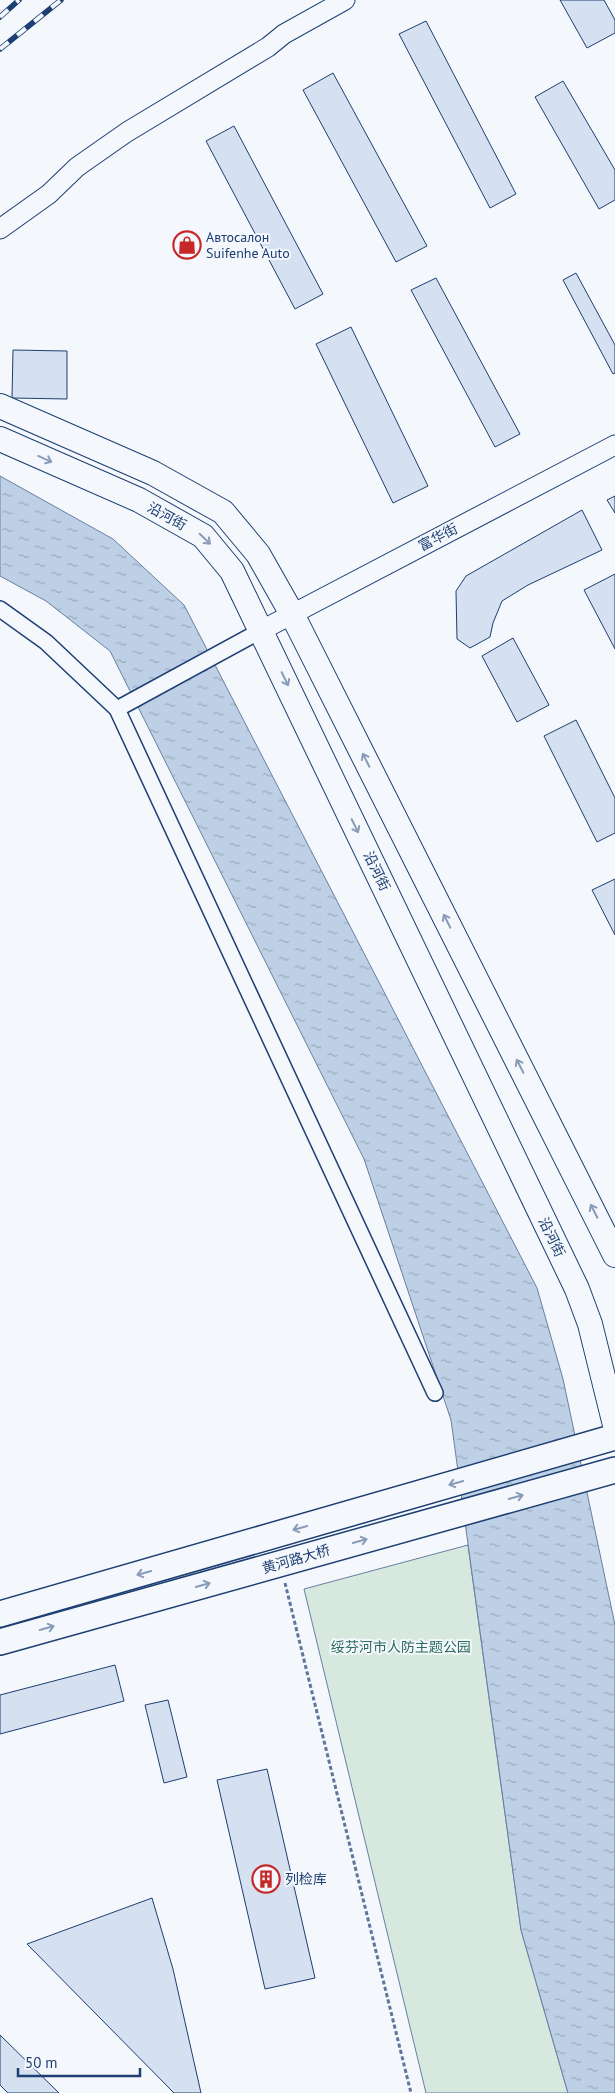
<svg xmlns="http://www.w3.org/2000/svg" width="615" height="2093" font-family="'PT Sans','Noto Sans SC',sans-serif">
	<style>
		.park { fill: #d7e8df; stroke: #687fa3 }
		.water { fill: url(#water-ripples); stroke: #687fa3 }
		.building { fill: #d5e0f0; stroke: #1d3f73 }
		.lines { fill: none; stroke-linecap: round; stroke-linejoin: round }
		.minor-casing { stroke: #1d3f73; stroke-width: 18 }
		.tertiary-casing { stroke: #1d3f73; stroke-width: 21 }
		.primary-casing { stroke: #1d3f73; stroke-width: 26 }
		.trunk-casing { stroke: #1d3f73; stroke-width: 28 }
		.path { stroke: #5e769c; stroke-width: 3; stroke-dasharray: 4 2.5; stroke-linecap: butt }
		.minor { stroke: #f4f7fb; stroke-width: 15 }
		.tertiary { stroke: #f4f7fb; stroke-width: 19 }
		.primary { stroke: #f4f7fb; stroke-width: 24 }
		.trunk { stroke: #f4f7fb; stroke-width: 25 }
		.rail-casing { stroke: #1d3f73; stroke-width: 5.5 }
		.rail { stroke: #f4f7fb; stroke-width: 4; stroke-dasharray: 11; stroke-linecap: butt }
		.oneway { stroke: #889bb7 }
		.labels { text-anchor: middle; stroke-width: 4; stroke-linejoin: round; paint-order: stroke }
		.poi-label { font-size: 14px; fill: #1d3f73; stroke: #f4f7fb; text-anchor: start }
		.street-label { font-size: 14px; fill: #1d3f73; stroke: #f4f7fb }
		.park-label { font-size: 14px; fill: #2c6c60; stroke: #f4f7fb }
	</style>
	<defs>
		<pattern id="water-ripples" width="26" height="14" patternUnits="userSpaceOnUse" patternTransform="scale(1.25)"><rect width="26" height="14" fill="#bed0e5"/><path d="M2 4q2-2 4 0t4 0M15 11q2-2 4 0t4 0" fill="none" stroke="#9aaabe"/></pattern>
	</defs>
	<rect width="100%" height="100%" fill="#f4f7fb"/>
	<!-- park -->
	<path class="park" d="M468,1545L521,1930L568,2093H426L304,1589Z"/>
	<!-- water -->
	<path class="water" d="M0,476L113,539L184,605L537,1288L563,1379L615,1625V2093H568L521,1930L451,1420L364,1159L110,651L46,601L0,576Z"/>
	<!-- building -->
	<g class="building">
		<path d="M560,0H604L615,20V33L587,48Z"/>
		<path d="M426,21L516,194L490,208L399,34Z"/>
		<path d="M333,73L427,246L396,262L303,90Z"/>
		<path d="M563,81L615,170V200L599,209L535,97Z"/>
		<path d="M234,126L323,294L295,309L206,141Z"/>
		<path d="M576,273L615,345V373L613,374L563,280Z"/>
		<path d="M436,278L520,434L495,447L411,290Z"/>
		<path d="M351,327L428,486L393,503L316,344Z"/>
		<path d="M13,350L67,351V399L12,398Z"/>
		<path d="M615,496V513L607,500Z"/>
		<path d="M582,510L602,550L528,585L502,601L493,623L490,637L470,648L457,639L456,591L466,576Z"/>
		<path d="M615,574V649L584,590Z"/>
		<path d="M513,638L549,705L517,722L482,656Z"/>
		<path d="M576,720L615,798V833L597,842L544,736Z"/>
		<path d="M615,879V935L592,890Z"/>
		<path d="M115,1665L124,1701L0,1734V1695Z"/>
		<path d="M168,1700L187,1777L164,1783L145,1705Z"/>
		<path d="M267,1769L315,1978L265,1989L217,1780Z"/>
		<path d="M152,1898L173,1969L201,2093H174L27,1944Z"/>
		<path d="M0,2035L59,2093H8L0,2085Z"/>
	</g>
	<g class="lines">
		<!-- minor casing -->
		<g class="minor-casing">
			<g id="minor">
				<path d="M0,609L46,642L117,709L435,1393"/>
				<path d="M117,709L262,630"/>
			</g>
		</g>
		<!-- tertiary casing -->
		<g class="tertiary-casing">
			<g id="tertiary">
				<path d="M0,229L49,194L77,167L127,132L268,47L284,34L345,0"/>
				<path d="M262,630L615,445"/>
			</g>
		</g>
		<!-- primary casing -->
		<g class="primary-casing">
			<g id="primary">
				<path d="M0,406L153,473L223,512L258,554L292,614L615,1255"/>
				<path d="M0,439L139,500L203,536L232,571L577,1289L590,1324L615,1425"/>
			</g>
		</g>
		<!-- trunk casing -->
		<g class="trunk-casing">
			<g id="trunk">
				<path d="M0,1614L615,1437"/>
				<path d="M0,1642L615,1470"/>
			</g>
		</g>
		<!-- path -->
		<path class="path" d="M285,1583L411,2093"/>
		<!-- minor -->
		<use href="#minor" class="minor"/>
		<!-- tertiary -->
		<use href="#tertiary" class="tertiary"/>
		<!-- primary -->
		<use href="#primary" class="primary"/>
		<!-- trunk -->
		<use href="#trunk" class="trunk"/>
		<!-- rail casing -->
		<g class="rail-casing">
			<g id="rail">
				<path d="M0,17L19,0"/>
				<path d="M0,49L61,0"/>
			</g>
		</g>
		<!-- rail -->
		<use href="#rail" class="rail"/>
	</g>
	<!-- one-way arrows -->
	<defs><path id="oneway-shaft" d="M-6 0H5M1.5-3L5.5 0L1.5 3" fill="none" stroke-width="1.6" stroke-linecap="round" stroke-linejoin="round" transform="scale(1.25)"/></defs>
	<g class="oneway">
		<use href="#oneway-shaft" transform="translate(45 459) rotate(24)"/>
		<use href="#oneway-shaft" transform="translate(205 539) rotate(44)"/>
		<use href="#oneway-shaft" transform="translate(285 679) rotate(64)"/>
		<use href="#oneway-shaft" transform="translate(366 760) rotate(-117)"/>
		<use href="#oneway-shaft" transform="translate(355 826) rotate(64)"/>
		<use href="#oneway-shaft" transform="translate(447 921) rotate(-117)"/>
		<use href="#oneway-shaft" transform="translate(520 1066) rotate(-117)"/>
		<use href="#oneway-shaft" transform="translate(594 1211) rotate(-117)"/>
		<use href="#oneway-shaft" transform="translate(456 1483) rotate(164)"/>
		<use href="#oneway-shaft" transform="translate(516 1497) rotate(-16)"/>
		<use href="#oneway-shaft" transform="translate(300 1528) rotate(164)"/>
		<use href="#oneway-shaft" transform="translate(360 1541) rotate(-16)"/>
		<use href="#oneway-shaft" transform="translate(144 1573) rotate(164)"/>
		<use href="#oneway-shaft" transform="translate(203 1585) rotate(-16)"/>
		<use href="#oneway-shaft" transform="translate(47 1628) rotate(-16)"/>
	</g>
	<!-- icons -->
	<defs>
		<g id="shop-ring" transform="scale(1.4375)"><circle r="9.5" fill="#f4f7fb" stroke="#c62828" stroke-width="1.5"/><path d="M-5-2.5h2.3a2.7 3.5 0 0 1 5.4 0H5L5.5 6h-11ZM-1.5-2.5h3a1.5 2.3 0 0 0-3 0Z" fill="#c62828"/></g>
		<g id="building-ring" transform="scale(1.4375)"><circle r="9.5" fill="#f4f7fb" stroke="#c62828" stroke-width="1.5"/><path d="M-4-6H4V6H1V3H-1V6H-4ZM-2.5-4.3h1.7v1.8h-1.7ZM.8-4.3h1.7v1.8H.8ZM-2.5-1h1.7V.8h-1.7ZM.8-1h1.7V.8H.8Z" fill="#c62828"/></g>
	</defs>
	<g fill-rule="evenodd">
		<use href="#shop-ring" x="187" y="245"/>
		<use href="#building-ring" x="266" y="1879"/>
	</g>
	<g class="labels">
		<!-- poi labels -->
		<g class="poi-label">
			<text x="206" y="242">Автосалон<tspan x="206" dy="16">Suifenhe Auto</tspan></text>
			<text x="285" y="1884">列检库</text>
		</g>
		<!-- street labels -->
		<g class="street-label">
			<text transform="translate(167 516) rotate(29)" y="5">沿河街</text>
			<text transform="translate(438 537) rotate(-28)" y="5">富华街</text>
			<text transform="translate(377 871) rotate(64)" y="5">沿河街</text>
			<text transform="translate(552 1237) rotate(64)" y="5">沿河街</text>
			<text transform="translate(296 1559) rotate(-16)" y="5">黄河路大桥</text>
		</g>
		<!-- park labels -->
		<g class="park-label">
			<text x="401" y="1652">绥芬河市人防主题公园</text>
		</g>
	</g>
	<!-- scale -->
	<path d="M18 2068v8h122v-8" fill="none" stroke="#1d3f73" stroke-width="2.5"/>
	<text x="25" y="2068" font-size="15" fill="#1d3f73" stroke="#f4f7fb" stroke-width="4" paint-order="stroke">50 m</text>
</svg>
